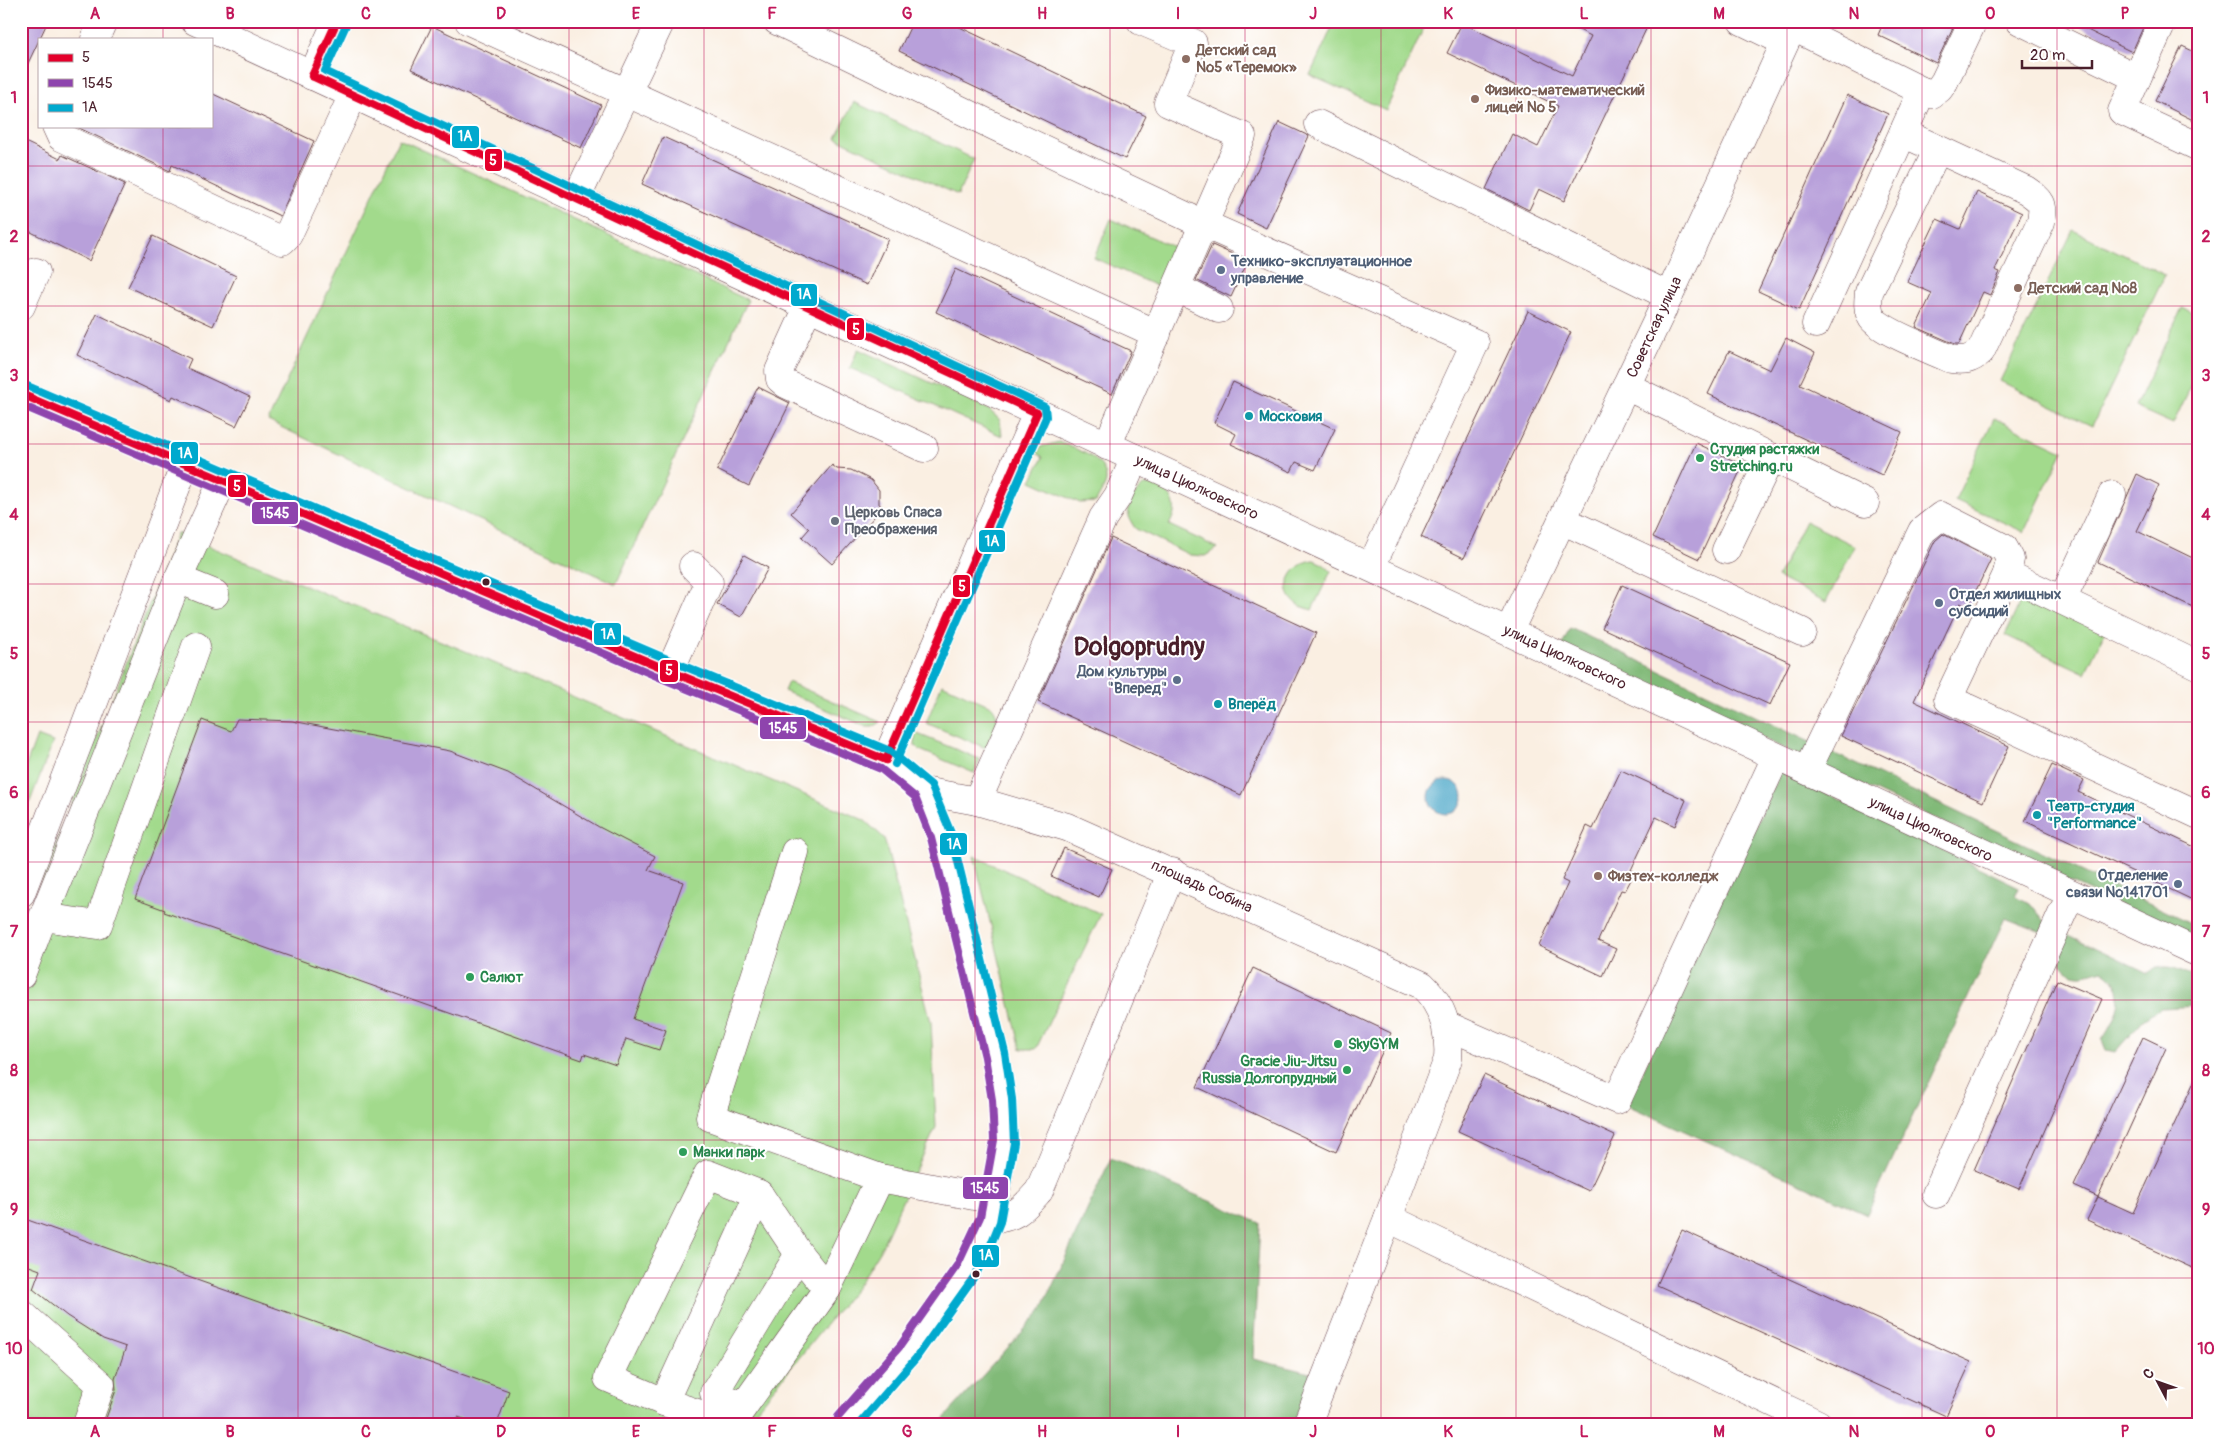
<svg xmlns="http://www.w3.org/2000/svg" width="2220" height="1445" font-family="Pangolin,sans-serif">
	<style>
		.green { fill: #a2da8c; stroke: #767c5c }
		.forest { fill: #81ba78; stroke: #666c52 }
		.water { fill: #48a6c7; stroke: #496279 }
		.building { fill: #b8a0da }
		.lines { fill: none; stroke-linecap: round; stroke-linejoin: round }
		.minor-casing { stroke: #643e46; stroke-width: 29 }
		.major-casing { stroke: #643e46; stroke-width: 29 }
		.minor { stroke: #fff; stroke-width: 28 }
		.major { stroke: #fff; stroke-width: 28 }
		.bus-1-casing { stroke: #fff; stroke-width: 11 }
		.bus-2-casing { stroke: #fff; stroke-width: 11 }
		.bus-3-casing { stroke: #fff; stroke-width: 11 }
		.bus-1 { stroke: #e4002b; stroke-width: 8 }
		.bus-2 { stroke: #8e44ad; stroke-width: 8 }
		.bus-3 { stroke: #00a9ce; stroke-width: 8 }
		.grid { fill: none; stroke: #c2185b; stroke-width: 1; stroke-opacity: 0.55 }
		.education-dot { fill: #8d6e63; stroke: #fff; stroke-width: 2 }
		.service-dot { fill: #5c6f8a; stroke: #fff; stroke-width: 2 }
		.culture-dot { fill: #0f9aa8; stroke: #fff; stroke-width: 2 }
		.leisure-dot { fill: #2e9e5b; stroke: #fff; stroke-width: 2 }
		.worship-dot { fill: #6b7280; stroke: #fff; stroke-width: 2 }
		.bus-dot { fill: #4a1f2b; stroke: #fff; stroke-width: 2 }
		.labels { text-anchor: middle; stroke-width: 4; stroke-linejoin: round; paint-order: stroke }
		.education-label { font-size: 15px; font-weight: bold; fill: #785e54; stroke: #fff; text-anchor: start }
		.service-label { font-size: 15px; font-weight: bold; fill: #4e5e75; stroke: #fff; text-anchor: start }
		.street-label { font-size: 15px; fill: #4a1f2b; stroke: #fff }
		.culture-label { font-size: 15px; font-weight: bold; fill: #0d838f; stroke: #fff; text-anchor: start }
		.leisure-label { font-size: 15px; font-weight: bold; fill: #27864d; stroke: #fff; text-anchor: start }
		.worship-label { font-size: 15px; font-weight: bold; fill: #5b616d; stroke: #fff; text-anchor: start }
		.town-label { font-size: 25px; font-weight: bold; fill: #4a1f2b; stroke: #fff }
		.line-badge { stroke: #fff; stroke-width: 2 }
		.badge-label { font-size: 14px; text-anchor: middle; font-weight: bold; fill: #fff }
		.neatline { fill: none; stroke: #c2185b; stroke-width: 2 }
		.grid-label { font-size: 16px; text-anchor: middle; font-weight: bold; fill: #c2185b }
	</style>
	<rect width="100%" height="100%" fill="#fff"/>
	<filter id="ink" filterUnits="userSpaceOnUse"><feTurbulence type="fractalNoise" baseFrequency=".02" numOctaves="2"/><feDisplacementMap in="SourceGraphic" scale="10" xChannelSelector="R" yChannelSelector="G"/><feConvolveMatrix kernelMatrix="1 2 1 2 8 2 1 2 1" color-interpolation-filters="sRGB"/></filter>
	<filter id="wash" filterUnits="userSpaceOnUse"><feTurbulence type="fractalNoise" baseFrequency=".0096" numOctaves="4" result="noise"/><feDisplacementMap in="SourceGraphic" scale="20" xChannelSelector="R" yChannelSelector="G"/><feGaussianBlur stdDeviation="1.12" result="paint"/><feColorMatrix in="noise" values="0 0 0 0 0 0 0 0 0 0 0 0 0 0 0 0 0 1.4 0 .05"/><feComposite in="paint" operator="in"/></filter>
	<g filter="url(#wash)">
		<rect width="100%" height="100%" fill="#faefe2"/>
		<!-- green -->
		<g class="green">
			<path d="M1335,21H1427L1386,110L1310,75Z"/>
			<path d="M854,102L974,159L958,195L836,138Z"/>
			<path d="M399,139L748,300L616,584L268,421Z"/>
			<path d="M1111,219L1181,250L1163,289L1094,258Z"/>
			<path d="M2073,230L2165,275L2092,426L2000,381Z"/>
			<path d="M2182,308L2199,315V369L2173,424L2135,407Z"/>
			<path d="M858,349L988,409L1000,420L1002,436L850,368Z"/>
			<path d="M1994,418L2063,451L2024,532L1955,500Z"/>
			<path d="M1059,442C1075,449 1107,458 1106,480C1106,486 1099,495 1096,502L1080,503L1031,481L1043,457L1037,453L1040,447Z"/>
			<path d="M1145,485C1161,483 1177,497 1174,513C1173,517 1171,522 1169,525L1218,548L1205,556L1190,555L1136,529C1122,513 1129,496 1145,485Z"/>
			<path d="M1805,521L1855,546L1826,602L1777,577Z"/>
			<path d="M177,533L475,655L864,820L884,838L931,1022L936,1127L881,1248L856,1288L745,1424H21V933Z"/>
			<path d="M1314,560L1323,564L1331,571L1312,610C1307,608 1301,607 1297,604C1276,589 1294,562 1314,560Z"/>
			<path d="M2024,594L2105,632L2085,673L2005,635Z"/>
			<path d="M788,682L881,722L873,727H867L784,691Z"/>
			<path d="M942,684L991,706C1004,719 992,735 986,748L926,723Z"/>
			<path d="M915,733L980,759L974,773L920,750L915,745Z"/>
			<path d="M37,736L53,742L21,825V779Z"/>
			<path d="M974,856L1101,914L1036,1049H1021Z"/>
		</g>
		<!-- forest -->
		<g class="forest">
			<path d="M1570,628L2199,927V942L1562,645Z"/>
			<path d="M1781,771L2019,887L2015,896L2030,903L2048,925L2148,973C2165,960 2182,971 2199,979V1006L2161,1008L2143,1020L2115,1052L2106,1050L2102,1040C2117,1018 2131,987 2102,970C2095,972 2086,976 2079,975C2060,974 2054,948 2049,935L2005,918L1867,1214L1627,1105Z"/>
			<path d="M1111,1158L1260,1223L1253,1359L1314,1374L1293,1424H939L1041,1311Z"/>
		</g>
		<!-- water -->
		<circle class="water" cx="1446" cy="797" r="17"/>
		<g id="blocks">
			<!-- building -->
			<g class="building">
				<path d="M21,21H48L21,78Z"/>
				<path d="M913,21H947L1146,116L1125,159L899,51Z"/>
				<path d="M1561,21H1650L1564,201L1539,189L1529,210L1486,189L1512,134L1538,147L1558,106L1447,53L1462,23L1572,76L1591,36Z"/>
				<path d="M1884,21H1956L1936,63L1878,35Z"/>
				<path d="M2069,21H2146L2132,52Z"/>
				<path d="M432,26L601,105L581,148L411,69Z"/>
				<path d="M2182,46L2199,54V107L2193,120L2155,101Z"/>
				<path d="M211,93L314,141L280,216L172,165L170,171L75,126H211Z"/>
				<path d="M1847,95L1888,114L1799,310L1758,291Z"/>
				<path d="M1279,122L1309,136L1266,228L1237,214Z"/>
				<path d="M663,137L888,239L867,285L642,184Z"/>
				<path d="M21,140L60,159L62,155L125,184L89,261L21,227Z"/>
				<path d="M1977,192L2022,213L1995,270L2000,272L1990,295L1983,292L1959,344H1955L1916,327L1932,293L1907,282L1937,219L1960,229Z"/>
				<path d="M153,236L236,276L213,326L128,287Z"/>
				<path d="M1212,245L1248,261L1231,297L1196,280Z"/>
				<path d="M956,269L1131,351L1112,394L936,312Z"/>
				<path d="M1528,311L1571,332L1464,558L1421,537Z"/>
				<path d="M97,314L191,359L187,368L250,397L236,426L173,396L171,400L77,355Z"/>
				<path d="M1786,338L1815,353L1800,384L1902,432L1882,475L1708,394L1729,351L1770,370Z"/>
				<path d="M1233,382L1335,429L1315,470L1296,462L1291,472L1231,444L1236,434L1214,423Z"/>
				<path d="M758,387L790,403L749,486L717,470Z"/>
				<path d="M1696,443L1743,465L1699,559L1653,537Z"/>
				<path d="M832,465L837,469L851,470L871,480L879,490V504L883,507L832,564L802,537L809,529L791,513Z"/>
				<path d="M2137,474L2159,485L2137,531L2199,561V610L2098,562Z"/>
				<path d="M1943,534L1991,559L1968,607L1960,603L1914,701L2009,746L1983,802L1841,736L1935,541Z"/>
				<path d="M1111,538L1316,633L1241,795L1038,702Z"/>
				<path d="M744,555L768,568L741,617L717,604Z"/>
				<path d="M1622,585L1790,662L1770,705L1602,628Z"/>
				<path d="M237,719L292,721L450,751L508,773L599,827L655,856L648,870L683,882L633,1019L666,1030L659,1050L626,1039L616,1065L584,1054L582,1060L164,912L165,910L135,899L202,720L231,731Z"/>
				<path d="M2052,765L2084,780L2078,792L2199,849V903L2025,821Z"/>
				<path d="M1621,770L1686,800L1675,826L1656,817L1631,870L1635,872L1625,891L1621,890L1598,941L1616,949L1603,976L1539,946L1568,883L1562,880L1587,826L1593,829Z"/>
				<path d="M1064,848L1112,869L1099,897L1051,876Z"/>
				<path d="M1253,968L1391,1033L1336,1152L1197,1087Z"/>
				<path d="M2057,980L2102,999L2019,1189L1974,1170Z"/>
				<path d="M2143,1037L2166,1048L2098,1197L2074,1186Z"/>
				<path d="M2199,1071V1271L2087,1220L2098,1197L2133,1213Z"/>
				<path d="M1484,1075L1615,1136L1589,1191L1458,1131Z"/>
				<path d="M25,1219L509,1391L497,1424H479L458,1417L456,1424H104L116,1390L115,1379L126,1347L103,1339L67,1316L33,1289L40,1270L21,1263V1229Z"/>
				<path d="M1682,1230L1971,1362L1946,1416L1657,1285Z"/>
			</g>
		</g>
	</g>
	<g filter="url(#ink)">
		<use href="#blocks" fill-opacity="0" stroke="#643e46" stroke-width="1"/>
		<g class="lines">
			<!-- minor casing -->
			<g class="minor-casing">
				<g id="minor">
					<path d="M195,21L2199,953"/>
					<path d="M469,21L1157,334"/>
					<path d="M777,21L996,127L1190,218L1475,343L1371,567"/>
					<path d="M1742,21L1785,42"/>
					<path d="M2020,21L2137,78"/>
					<path d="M2163,21L2122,111L2199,147"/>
					<path d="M1793,27L1922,91L1932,94L1939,89L1944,82L1973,21"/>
					<path d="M95,39L103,21"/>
					<path d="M312,76L337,21"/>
					<path d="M1318,124L1669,296"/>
					<path d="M56,126L61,137L282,241L288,235L353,95"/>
					<path d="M1903,133L2026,190C2042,201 2044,203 2041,222L1981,351C1971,360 1964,361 1951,359C1934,351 1882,332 1872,318C1867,310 1868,301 1869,292L1938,149"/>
					<path d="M576,199L661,21"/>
					<path d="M1177,288L1219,309"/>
					<path d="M21,306L36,272"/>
					<path d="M808,307L779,371L780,379L786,384L924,448"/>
					<path d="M1816,324L1922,91"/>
					<path d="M1626,386L1865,503"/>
					<path d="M1107,446L1242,136L1168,103L1193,43L1141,21"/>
					<path d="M1562,520L1802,632"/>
					<path d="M1726,550L1771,457"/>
					<path d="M2007,574L1948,699L2199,815"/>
					<path d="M178,579L223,480"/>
					<path d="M2062,600L2112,495"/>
					<path d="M1509,631L1669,296L1795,21"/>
					<path d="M670,671L709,582L693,566"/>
					<path d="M886,760L1037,413"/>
					<path d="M1807,770L1922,531L1941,516L2004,548L2010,559L2007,574L2199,666"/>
					<path d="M923,791L977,801L1067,827L1422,985C1443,1005 1450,1030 1448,1059L1388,1218L1307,1424"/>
					<path d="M977,801L1103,518L1118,496L1135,458"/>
					<path d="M795,852L710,1117L880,1178L995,1200"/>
					<path d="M21,893L185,464"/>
					<path d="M43,917L178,579L215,594"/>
					<path d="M21,975L43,917L98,925L196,646"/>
					<path d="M1446,1025L1617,1100L1776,757"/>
					<path d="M1936,1194L2071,894"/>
					<path d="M1388,1218L1818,1424"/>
					<path d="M990,1220C1017,1217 1022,1210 1039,1191L1172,872"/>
					<path d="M827,1289L880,1178"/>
					<path d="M21,1313L101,1385L87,1424"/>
					<path d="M664,1402L759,1194"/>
					<path d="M742,1406L714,1393L799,1254"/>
					<path d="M730,1424L664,1402L608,1378L708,1174L759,1194L799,1254L827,1289L731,1424"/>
				</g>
			</g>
			<!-- major casing -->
			<g class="major-casing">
				<path id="major" d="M21,394L670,671L886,760L923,791L941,835L995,1055L1002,1099L1004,1141L995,1200L990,1220L980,1245L967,1269L908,1352L846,1424"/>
			</g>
			<!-- minor -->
			<use href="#minor" class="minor"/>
			<!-- major -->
			<use href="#major" class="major"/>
			<!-- bus-1 casing -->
			<g class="bus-1-casing">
				<g id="bus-1">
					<path d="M312,76L1037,413"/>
					<path d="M312,76L337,21"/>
					<path d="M21,394L670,671L886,760"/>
					<path d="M886,760L1037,413"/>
				</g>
			</g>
			<!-- bus-2 casing -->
			<g class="bus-2-casing">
				<path id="bus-2" d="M21,405L666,680L881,769L915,797L931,838L985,1057L992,1100L994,1140L980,1217L958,1264L900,1346L838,1417"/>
			</g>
			<!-- bus-3 casing -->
			<g class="bus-3-casing">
				<g id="bus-3">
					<path d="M346,25L325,71L1045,407L1046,417L895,764"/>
					<path d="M25,385L674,662L890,751L931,785L951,833L1005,1053L1012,1099L1014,1143L1000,1222L989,1249L976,1274L916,1358L859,1424"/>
				</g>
			</g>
			<!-- bus-1 -->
			<use href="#bus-1" class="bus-1"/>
			<!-- bus-2 -->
			<use href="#bus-2" class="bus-2"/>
			<!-- bus-3 -->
			<use href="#bus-3" class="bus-3"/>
		</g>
	</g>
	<!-- grid -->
	<path class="grid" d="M163,21V39M298,21V1424M433,21V1424M569,21V1424M704,21V1424M839,21V1424M975,21V1424M1110,21V1424M1245,21V1424M1381,21V1424M1516,21V1424M1651,21V1424M1787,21V1424M1922,21V1424M2057,21V1424M163,126V1424M21,166H2199M21,306H2199M21,444H2199M21,584H2199M21,722H2199M21,862H2199M21,1000H2199M21,1140H2199M21,1278H2199"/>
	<!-- markers -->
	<g class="education-dot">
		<circle cx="1186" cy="59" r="5"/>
		<circle cx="1475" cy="99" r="5"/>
		<circle cx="2018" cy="288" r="5"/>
		<circle cx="1598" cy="876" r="5"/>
	</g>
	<g class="service-dot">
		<circle cx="1221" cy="270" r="5"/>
		<circle cx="1939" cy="603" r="5"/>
		<circle cx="1177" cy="680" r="5"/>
		<circle cx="2178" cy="884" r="5"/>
	</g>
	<g class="culture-dot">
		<circle cx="1249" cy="416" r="5"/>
		<circle cx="1218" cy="704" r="5"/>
		<circle cx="2037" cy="815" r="5"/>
	</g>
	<g class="leisure-dot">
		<circle cx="1700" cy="458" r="5"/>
		<circle cx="470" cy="977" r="5"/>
		<circle cx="1338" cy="1044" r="5"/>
		<circle cx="1347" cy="1070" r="5"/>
		<circle cx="683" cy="1152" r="5"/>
	</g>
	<circle class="worship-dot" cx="835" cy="521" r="5"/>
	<g class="bus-dot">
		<circle cx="486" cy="582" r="4.5"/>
		<circle cx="976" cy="1274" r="4.5"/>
	</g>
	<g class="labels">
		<!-- education labels -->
		<g class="education-label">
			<text x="1196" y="55">Детский сад<tspan x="1196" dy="17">№5 «Теремок»</tspan></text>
			<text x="1485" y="95">Физико-математический<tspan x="1485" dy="17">лицей № 5</tspan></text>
			<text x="2028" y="293">Детский сад №8</text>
			<text x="1608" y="881">Физтех-колледж</text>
		</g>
		<!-- service labels -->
		<g class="service-label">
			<text x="1231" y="266">Технико-эксплуатационное<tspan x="1231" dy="17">управление</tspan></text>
			<text x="1949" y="599">Отдел жилищных<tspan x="1949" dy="17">субсидий</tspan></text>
			<text x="1167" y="676" text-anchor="end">Дом культуры<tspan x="1167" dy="17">"Вперед"</tspan></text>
			<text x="2168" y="880" text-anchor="end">Отделение<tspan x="2168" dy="17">связи №141701</tspan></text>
		</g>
		<!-- street labels -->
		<g class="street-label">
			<text transform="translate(1654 327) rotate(-65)" y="5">Советская улица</text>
			<text transform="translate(1197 487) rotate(25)" y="5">улица Циолковского</text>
			<text transform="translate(1565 657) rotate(25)" y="5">улица Циолковского</text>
			<text transform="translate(1931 829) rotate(25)" y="5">улица Циолковского</text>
			<text transform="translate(1202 886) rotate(24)" y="5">площадь Собина</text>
		</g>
		<!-- culture labels -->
		<g class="culture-label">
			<text x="1259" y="421">Московия</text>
			<text x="1228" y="709">Вперёд</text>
			<text x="2047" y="811">Театр-студия<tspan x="2047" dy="17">"Performance"</tspan></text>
		</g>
		<!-- leisure labels -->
		<g class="leisure-label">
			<text x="1710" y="454">Студия растяжки<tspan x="1710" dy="17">Stretching.ru</tspan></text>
			<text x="480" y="982">Салют</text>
			<text x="1348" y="1049">SkyGYM</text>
			<text x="1337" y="1066" text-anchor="end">Gracie Jiu-Jitsu<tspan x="1337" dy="17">Russia Долгопрудный</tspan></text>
			<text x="693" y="1157">Манки парк</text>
		</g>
		<!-- worship labels -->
		<g class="worship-label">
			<text x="845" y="517">Церковь Спаса<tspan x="845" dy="17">Преображения</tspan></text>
		</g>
		<!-- town labels -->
		<g class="town-label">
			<text x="1139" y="655">Dolgoprudny</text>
		</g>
	</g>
	<g class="line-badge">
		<rect x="451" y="125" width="29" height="24" rx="5" fill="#00a9ce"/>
		<rect x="484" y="148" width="19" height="24" rx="5" fill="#e4002b"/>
		<rect x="790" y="283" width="28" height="24" rx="5" fill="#00a9ce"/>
		<rect x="846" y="317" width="19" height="24" rx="5" fill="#e4002b"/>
		<rect x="170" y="441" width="29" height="24" rx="5" fill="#00a9ce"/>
		<rect x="227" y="474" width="20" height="24" rx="5" fill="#e4002b"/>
		<rect x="251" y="501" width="48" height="24" rx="5" fill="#8e44ad"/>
		<rect x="978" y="529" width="28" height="24" rx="5" fill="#00a9ce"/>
		<rect x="952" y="574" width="19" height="24" rx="5" fill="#e4002b"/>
		<rect x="593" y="622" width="29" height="24" rx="5" fill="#00a9ce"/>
		<rect x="659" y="659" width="20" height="24" rx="5" fill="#e4002b"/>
		<rect x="759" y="716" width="48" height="24" rx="5" fill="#8e44ad"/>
		<rect x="939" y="832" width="29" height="24" rx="5" fill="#00a9ce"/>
		<rect x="962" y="1176" width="47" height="24" rx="5" fill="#8e44ad"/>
		<rect x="971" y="1244" width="29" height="24" rx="5" fill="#00a9ce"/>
	</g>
	<g class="badge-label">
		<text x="465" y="141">1А</text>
		<text x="493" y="165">5</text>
		<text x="804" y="299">1А</text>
		<text x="856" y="334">5</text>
		<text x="185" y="458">1А</text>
		<text x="237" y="491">5</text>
		<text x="275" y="518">1545</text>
		<text x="992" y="546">1А</text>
		<text x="962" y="591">5</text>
		<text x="608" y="639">1А</text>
		<text x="669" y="675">5</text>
		<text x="783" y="733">1545</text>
		<text x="954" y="849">1А</text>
		<text x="985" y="1193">1545</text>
		<text x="986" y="1260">1А</text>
	</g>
	<!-- margin -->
	<rect width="2220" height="1445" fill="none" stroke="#fff" stroke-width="55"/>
	<!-- legend -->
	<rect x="38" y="38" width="175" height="90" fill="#ffffff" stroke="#b7a5aa"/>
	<rect x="48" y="54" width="25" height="8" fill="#e4002b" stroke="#b7a5aa"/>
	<text x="82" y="62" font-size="15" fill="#4a1f2b">5</text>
	<rect x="48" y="79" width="25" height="8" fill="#8e44ad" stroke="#b7a5aa"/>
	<text x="82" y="88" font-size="15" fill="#4a1f2b">1545</text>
	<rect x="48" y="104" width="25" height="8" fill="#00a9ce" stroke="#b7a5aa"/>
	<text x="82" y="112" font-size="15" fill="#4a1f2b">1А</text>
	<!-- north arrow -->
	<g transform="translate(2158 1382) rotate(311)" stroke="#ffffff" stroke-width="4" paint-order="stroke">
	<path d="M0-4L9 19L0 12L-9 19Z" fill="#4a1f2b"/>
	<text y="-8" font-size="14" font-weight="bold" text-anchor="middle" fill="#4a1f2b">С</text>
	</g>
	<!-- scale -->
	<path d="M2022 60v8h70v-8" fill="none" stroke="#4a1f2b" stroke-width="2.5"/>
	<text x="2030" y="60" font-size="15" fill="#4a1f2b" stroke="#ffffff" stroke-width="4" paint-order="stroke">20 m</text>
	<rect x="28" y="28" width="2164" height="1390" class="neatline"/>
	<g class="grid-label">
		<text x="95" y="19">A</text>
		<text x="230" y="19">B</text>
		<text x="366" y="19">C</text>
		<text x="501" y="19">D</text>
		<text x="636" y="19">E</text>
		<text x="772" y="19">F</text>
		<text x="907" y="19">G</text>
		<text x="1042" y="19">H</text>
		<text x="1178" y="19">I</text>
		<text x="1313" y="19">J</text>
		<text x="1448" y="19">K</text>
		<text x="1584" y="19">L</text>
		<text x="1719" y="19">M</text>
		<text x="1854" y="19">N</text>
		<text x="1990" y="19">O</text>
		<text x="2125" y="19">P</text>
		<text x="14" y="103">1</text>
		<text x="2206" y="103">1</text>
		<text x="14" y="242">2</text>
		<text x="2206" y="242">2</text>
		<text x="14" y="381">3</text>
		<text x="2206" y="381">3</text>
		<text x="14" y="520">4</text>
		<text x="2206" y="520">4</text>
		<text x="14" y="659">5</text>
		<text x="2206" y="659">5</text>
		<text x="14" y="798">6</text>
		<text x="2206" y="798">6</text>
		<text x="14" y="937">7</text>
		<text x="2206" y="937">7</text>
		<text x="14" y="1076">8</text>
		<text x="2206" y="1076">8</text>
		<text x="14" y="1215">9</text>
		<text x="2206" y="1215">9</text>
		<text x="14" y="1354">10</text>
		<text x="2206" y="1354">10</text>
		<text x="95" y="1437">A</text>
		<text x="230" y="1437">B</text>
		<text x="366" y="1437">C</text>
		<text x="501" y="1437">D</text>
		<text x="636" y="1437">E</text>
		<text x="772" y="1437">F</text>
		<text x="907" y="1437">G</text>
		<text x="1042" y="1437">H</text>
		<text x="1178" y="1437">I</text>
		<text x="1313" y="1437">J</text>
		<text x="1448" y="1437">K</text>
		<text x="1584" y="1437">L</text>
		<text x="1719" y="1437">M</text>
		<text x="1854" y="1437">N</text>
		<text x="1990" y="1437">O</text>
		<text x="2125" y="1437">P</text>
	</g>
</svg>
